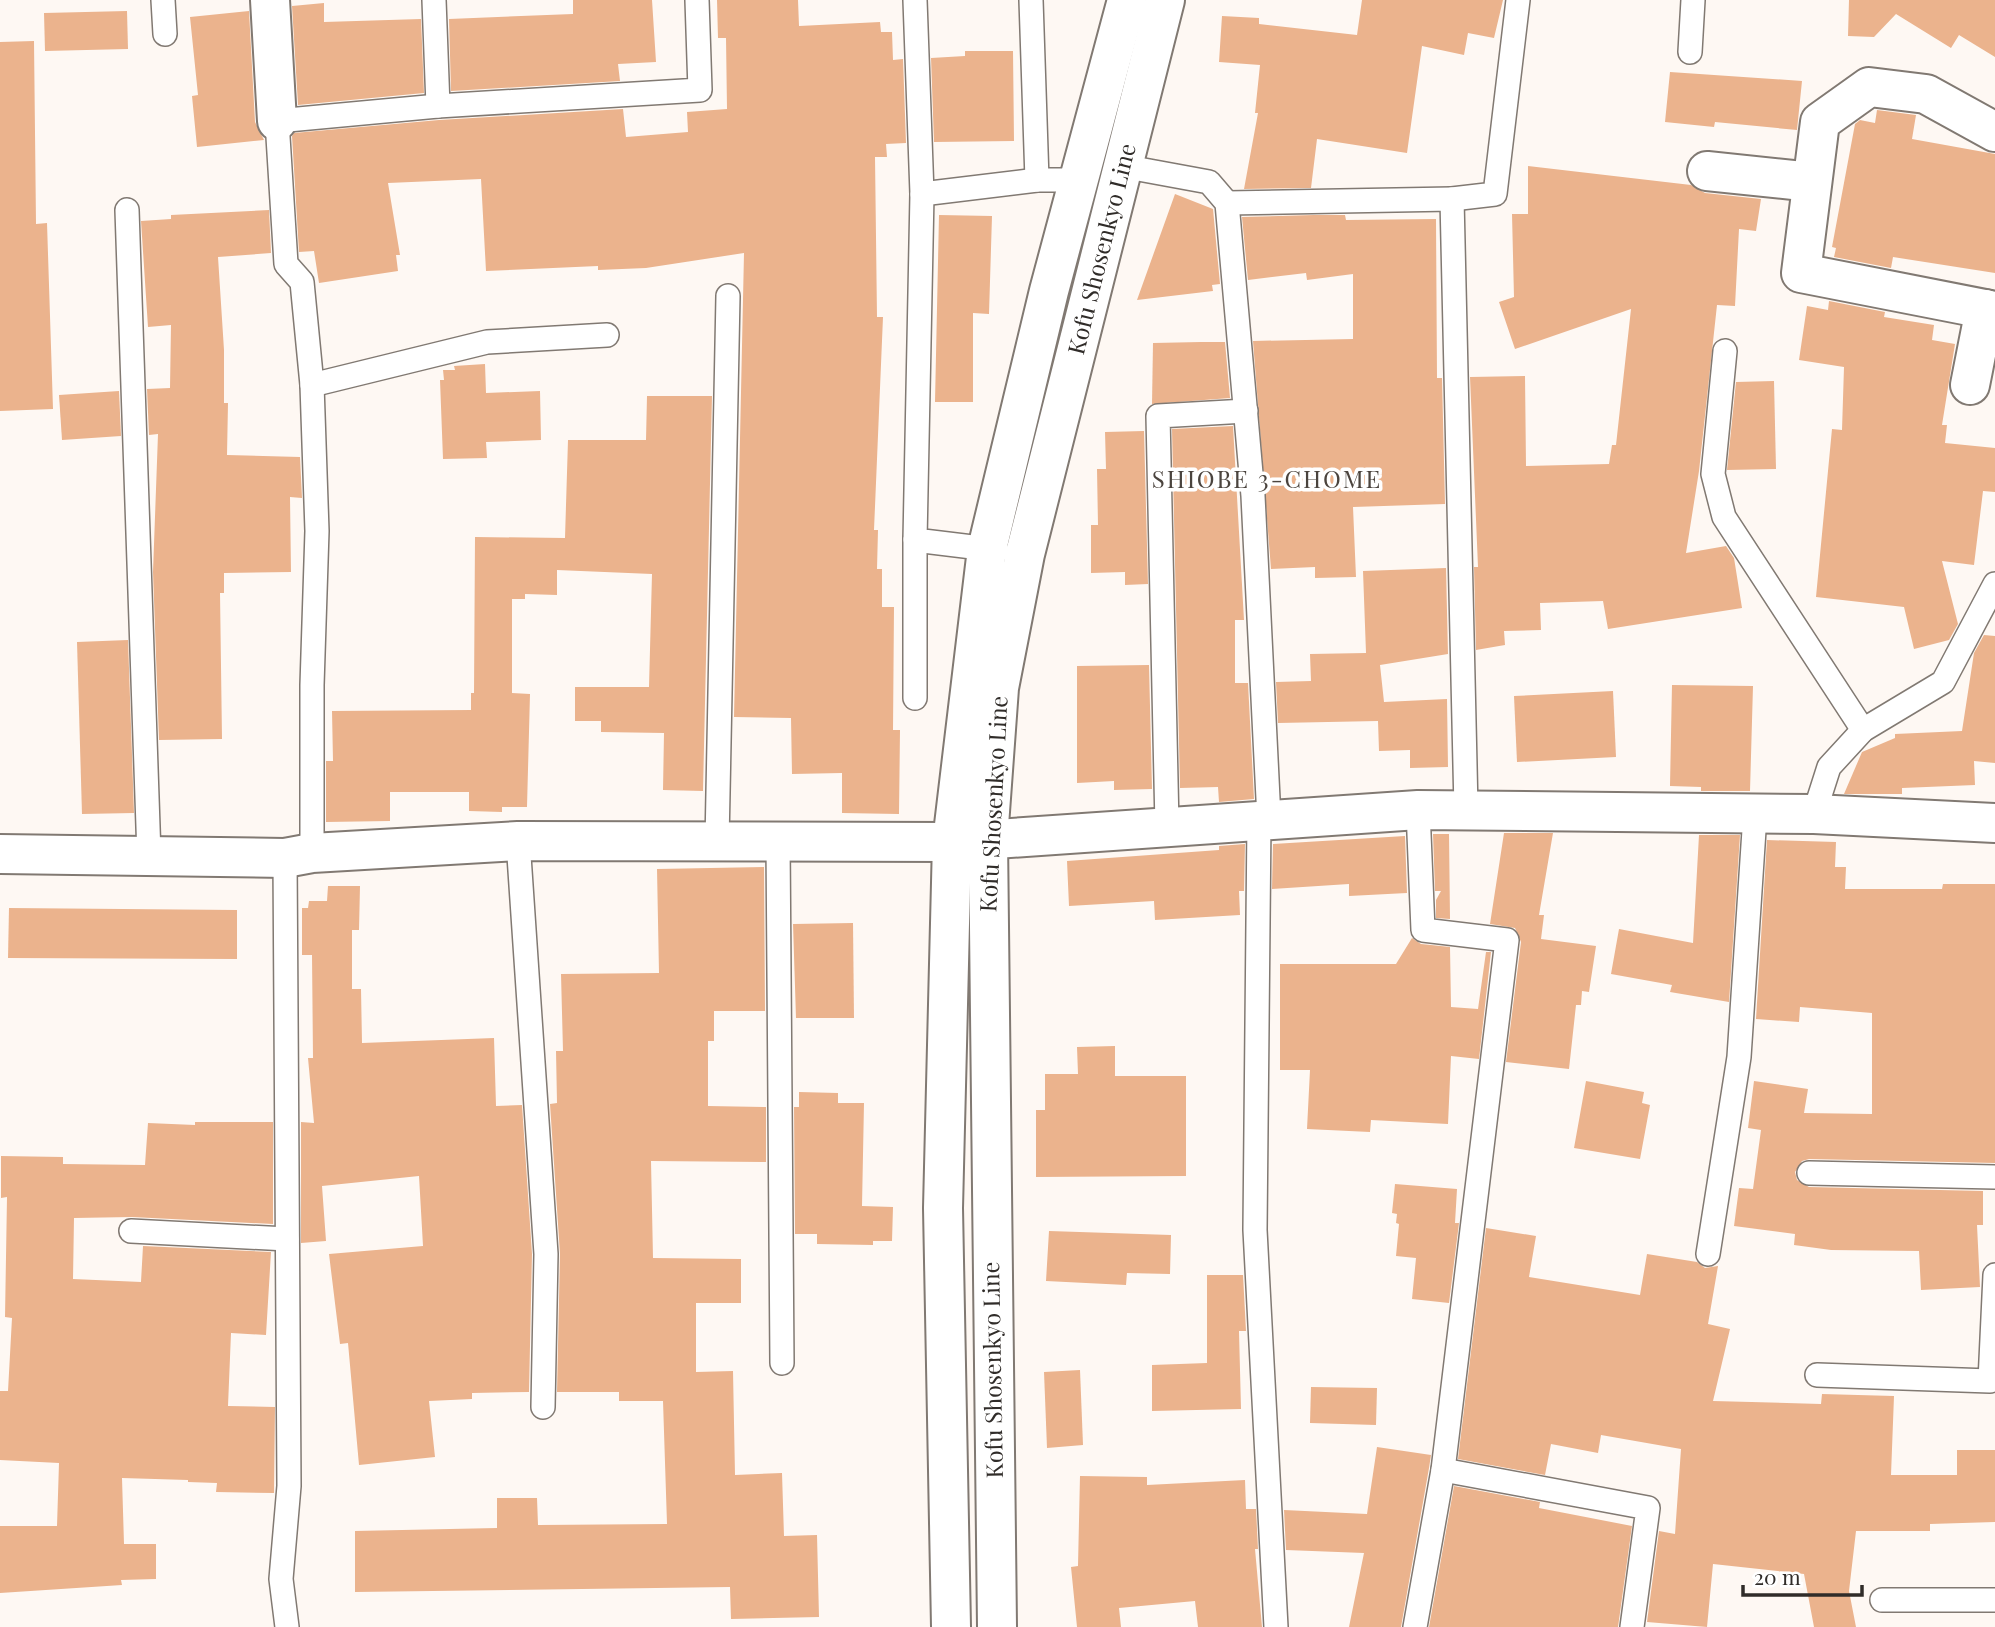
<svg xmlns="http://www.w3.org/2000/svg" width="1995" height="1627" font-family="'Playfair Display',serif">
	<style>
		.building { fill: #ebb38d }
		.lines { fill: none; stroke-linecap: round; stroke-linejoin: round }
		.service-casing { stroke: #817972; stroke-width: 26 }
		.minor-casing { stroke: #817972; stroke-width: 42 }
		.primary-casing { stroke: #817972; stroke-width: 42 }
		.service { stroke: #fff; stroke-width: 23 }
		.minor { stroke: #fff; stroke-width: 38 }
		.primary { stroke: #fff; stroke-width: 38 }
		.labels { text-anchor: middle; stroke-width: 7; stroke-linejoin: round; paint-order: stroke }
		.street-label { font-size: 23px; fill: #302c29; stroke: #fff }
		.neighbourhood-label { font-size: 24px; letter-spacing: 2px; fill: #4b443e; stroke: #fff }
	</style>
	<rect width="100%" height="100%" fill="#fef8f3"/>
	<!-- building -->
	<g class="building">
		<path d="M573,0H652L656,62L618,64L620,81L451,91L449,19L573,14Z"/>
		<path d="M717,0H798L799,26L880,22L881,32H892L893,60L903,59L906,143L886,144L887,157H875L877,317H883L874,530H878L877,569H882V607H894L893,730H900L899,814L842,813V773L792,774L791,718L734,717L744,253L646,268L598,270V266L486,271L481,179L388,183L400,255H396L398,271L319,283L314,251L299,252L292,136L294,133L439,120L623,109L626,137L688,132L687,112L727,109L726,38H718Z"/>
		<path d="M1362,0H1503L1494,38L1468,33L1464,55L1422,46L1407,153L1317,139L1311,188L1244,189L1258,113H1255L1260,65L1219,62L1222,16L1259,18V24L1357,35Z"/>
		<path d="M1849,0H1995V57L1959,35L1951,48L1896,14L1874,37L1848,36Z"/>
		<path d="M324,3V22L421,19L424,93L298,105L292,6Z"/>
		<path d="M127,11L128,49L45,51L44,13Z"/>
		<path d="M249,11L255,122L264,140L197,147L192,96L198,95L190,17Z"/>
		<path d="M34,41L36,224L47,223L53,409L0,411V42Z"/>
		<path d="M965,51H1013L1014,141L934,142L931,58L965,56Z"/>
		<path d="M1670,72L1802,81L1797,130L1715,122L1714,127L1665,122Z"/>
		<path d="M1877,110L1916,115L1912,139L1995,154V273L1893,257L1891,268L1834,257L1836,248L1832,247L1855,124L1860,120L1875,123Z"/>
		<path d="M1528,166L1691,185L1705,193L1761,199L1756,231L1739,229L1735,306L1717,305L1699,471L1686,553L1726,546L1734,558L1742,608L1608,629L1603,601L1540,603L1541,630L1504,631L1505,645L1476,650L1474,567H1478L1470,377L1525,376L1526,466L1609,464L1612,445H1616L1631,309L1515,349L1499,302L1514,297L1512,214H1528Z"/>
		<path d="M1175,194L1213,209L1220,284L1212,285L1213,291L1137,300Z"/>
		<path d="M269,210L271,253L218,257L224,350V403H228L227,455L300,457L302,498L290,497L291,572L224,573V593H220L222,739L159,740L153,572L158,434L149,435L147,389L170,388L171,325L148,327L141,221L171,219V215Z"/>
		<path d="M939,215L992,216L989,314L973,313V402H935Z"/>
		<path d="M1314,215H1345L1346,220L1436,219L1437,378H1442L1445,504L1353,507L1356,577L1315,578V567L1271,569L1253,341L1353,339V274L1307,280L1306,273L1248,280L1242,217Z"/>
		<path d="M1829,301L1885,312L1884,317L1934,325L1932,340L1955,344L1942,425H1947L1945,443L1995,448V492L1983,491L1974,565L1942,561L1958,624L1949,640L1914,649L1904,607L1816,597L1832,429L1842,430L1844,367L1799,360L1807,306L1828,310Z"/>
		<path d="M1201,342H1225L1230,398L1152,404L1153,343Z"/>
		<path d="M485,364L486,393L540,391L541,440L486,442L487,458L443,459L440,380H444L443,370H455L454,366Z"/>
		<path d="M1774,381L1776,469L1727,470L1736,382Z"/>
		<path d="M119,391L121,436L62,440L59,395Z"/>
		<path d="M647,396H712L703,791L663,790L664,733L601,732V721H575V687H649L652,574L557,570V595L525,594V599H512V693L530,694L527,807H502V812L469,811V792H390V821L326,822V761H333L332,711L471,710V693H474L475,537L565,538L568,440H646Z"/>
		<path d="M1233,426L1244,620H1235V683H1248L1254,799L1219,802L1218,787L1180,788L1172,429Z"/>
		<path d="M1144,431L1148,584L1125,585V572L1091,573V525H1098L1097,469H1106L1105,432Z"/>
		<path d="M1446,568L1448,654L1380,665L1384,702L1447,699L1448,767L1410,768V750L1379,751L1378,721L1278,723L1276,682L1311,681L1310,654L1366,653L1363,571Z"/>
		<path d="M1984,635L1995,636V763L1974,761L1975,785L1902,788V794H1844L1862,752L1895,738V734L1962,731L1974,653Z"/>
		<path d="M128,640L134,813L82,814L77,642Z"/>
		<path d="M1149,665L1152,789L1114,790V781L1077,783V666Z"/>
		<path d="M1672,685L1753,686L1750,791H1701V787L1670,786Z"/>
		<path d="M1613,691L1616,757L1517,762L1514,696Z"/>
		<path d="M1504,833H1553L1539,915H1544L1541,939L1596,946L1589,992L1582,991L1581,1005H1576L1569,1069L1506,1062L1521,942L1515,928L1490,924Z"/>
		<path d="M1433,834H1449L1450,919L1436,918V900L1441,891H1435Z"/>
		<path d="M1699,835H1740L1729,1002L1670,992L1672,985L1611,974L1619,929L1693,943Z"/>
		<path d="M1405,836L1407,893L1349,896V884L1272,889L1273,844Z"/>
		<path d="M1767,840L1836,842L1835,867H1846L1845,889H1942L1943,884H1995V1163L1809,1159L1802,1161L1795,1172L1797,1180L1809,1187L1983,1191V1225H1977L1980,1287L1921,1290L1919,1251L1831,1250L1794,1245L1795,1234L1734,1226L1739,1188L1753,1189L1761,1130L1748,1128L1754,1081L1808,1089L1804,1113L1872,1114V1013L1800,1007L1799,1022L1756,1019Z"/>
		<path d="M1245,844L1244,891H1239L1240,915L1155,920L1154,901L1069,906L1067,861L1219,850V846Z"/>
		<path d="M764,867L765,1011H714V1041H708V1106L766,1107V1162L651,1161L653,1258L741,1259V1303H696V1372L733,1371L735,1475L782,1473L784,1536L817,1535L819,1617L731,1619L730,1587L355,1592V1531L497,1528V1498H537L538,1525L667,1524L663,1401H619V1392H557L560,1254L550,1104L557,1103L556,1051H563L561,974L659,973L657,869Z"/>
		<path d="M328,886H360L359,930H352V989H361L362,1043L494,1038L496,1106L522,1105L532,1254L529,1392L472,1393V1399L429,1401L435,1457L359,1465L348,1343L340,1344L329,1254L423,1246L419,1176L322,1186L326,1241L301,1243V1122L314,1123L308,1058H313L312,955H302V908H308L309,901H327Z"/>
		<path d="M9,908L237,910V959L8,958Z"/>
		<path d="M853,923L854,1018H796L793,924Z"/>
		<path d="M1412,938L1421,944L1450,947L1451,1007L1478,1009L1486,952H1491L1479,1059L1451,1056L1448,1124L1371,1120L1370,1132L1307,1129L1310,1070H1280V964H1396Z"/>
		<path d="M1115,1046V1076H1186V1176L1036,1177V1110H1045V1074H1078L1077,1047Z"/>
		<path d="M1586,1081L1644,1092L1642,1103L1650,1105L1640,1159L1574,1148Z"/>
		<path d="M799,1092L838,1093V1103H864L862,1206L893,1207L892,1241H873V1245L817,1244V1234H795L794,1107H799Z"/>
		<path d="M195,1122H273V1224L132,1217L74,1218L73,1279L141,1282L143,1246L271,1252L266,1335L231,1333L228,1406L275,1407L274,1493L216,1492L217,1483L188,1482V1480L122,1478L124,1544H156V1579L121,1580L122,1585L0,1593V1526H57L59,1463L0,1460V1391H8L12,1318L5,1317L7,1197L1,1198V1156L63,1157V1164L145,1165L148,1123L195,1125Z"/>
		<path d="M1395,1184L1457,1189L1455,1223H1459L1449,1303L1412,1299L1416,1258L1396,1256L1399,1224L1396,1223L1397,1214L1392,1213Z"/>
		<path d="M1486,1228L1536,1236L1529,1277L1640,1295L1647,1254L1697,1262L1705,1268L1718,1266L1708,1324L1730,1329L1713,1401L1821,1404L1822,1394L1894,1396L1891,1475H1957V1450H1995V1522L1930,1524V1531H1856L1849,1591L1856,1627H1814L1804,1574L1713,1564L1707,1627L1647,1622L1659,1531L1675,1534L1681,1449L1601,1435L1598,1453L1551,1444L1545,1475L1458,1459Z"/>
		<path d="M1049,1231L1171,1235L1170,1274L1127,1273L1126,1285L1046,1281Z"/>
		<path d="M1207,1275H1243L1246,1331H1239L1241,1409L1152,1411V1365L1207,1363Z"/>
		<path d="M1080,1370L1083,1445L1047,1448L1044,1372Z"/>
		<path d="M1311,1387L1377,1388L1376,1425L1310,1423Z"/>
		<path d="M1377,1447L1431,1455L1429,1468L1401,1627H1349L1364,1553L1286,1550L1284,1510L1367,1514Z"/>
		<path d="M1080,1476L1147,1477V1485L1245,1480L1246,1509H1256L1258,1549H1255L1262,1627H1198L1195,1601L1119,1608L1121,1627H1077L1071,1567L1078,1566Z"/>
		<path d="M1454,1486L1540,1502L1539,1508L1632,1526L1618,1627H1429Z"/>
	</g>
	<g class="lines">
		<!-- service casing -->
		<g class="service-casing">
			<g id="service">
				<path d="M163,0L165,34"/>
				<path d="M434,0L438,106"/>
				<path d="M915,0L922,194L915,540L997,550"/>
				<path d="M1031,0L1037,180H1079"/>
				<path d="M1690,52L1693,0"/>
				<path d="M1122,166L1209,182L1227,203L1253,496L1269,819"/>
				<path d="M922,194L1037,180"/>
				<path d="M1452,199L1495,194L1518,0"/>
				<path d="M1227,203L1452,199L1466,809"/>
				<path d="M127,210L149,856"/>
				<path d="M1725,351L1713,474L1724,517L1863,730"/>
				<path d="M312,385L487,342L607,335"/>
				<path d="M915,540V698"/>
				<path d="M1814,814L1829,767L1863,730L1943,682L1995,584"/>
				<path d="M1259,820L1255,1230L1276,1627"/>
				<path d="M1167,826L1158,416L1246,411"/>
				<path d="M518,841L546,1254L543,1407"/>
				<path d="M717,842L728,296"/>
				<path d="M778,842L782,1363"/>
				<path d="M312,853V685L317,531L312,385L302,282L286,264L277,121L438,106L700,90L697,0"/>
				<path d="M285,858L289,1486L281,1579L287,1627"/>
				<path d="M1809,1173L1995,1177"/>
				<path d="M131,1231L287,1239"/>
				<path d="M1708,1254L1739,1057L1755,815"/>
				<path d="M1817,1375L1990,1381L1995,1275"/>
				<path d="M1443,1470L1648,1508L1632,1627"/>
				<path d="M1882,1600H1995"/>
				<path d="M1415,1627L1443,1470L1507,940L1423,930L1418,810"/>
			</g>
		</g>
		<!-- minor casing -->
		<g class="minor-casing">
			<g id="minor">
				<path d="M270,0L277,121"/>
				<path d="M1995,132L1926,94L1869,87L1820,122L1801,273L1995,311"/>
				<path d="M1707,171L1812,182"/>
				<path d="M1970,385L1985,309"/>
				<path d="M0,854L285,858L312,853L518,841L952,842L1418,810L1814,814L1995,823"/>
			</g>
		</g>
		<!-- primary casing -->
		<g class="primary-casing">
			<g id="primary">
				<path d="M951,1627L943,1208L952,842L987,549L1049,291L1127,0"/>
				<path d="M997,1627L988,839L999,688L1025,554L1165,0"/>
			</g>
		</g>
		<!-- service -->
		<use href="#service" class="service"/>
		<!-- minor -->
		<use href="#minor" class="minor"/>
		<!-- primary -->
		<use href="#primary" class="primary"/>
	</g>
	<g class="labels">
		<!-- street labels -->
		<g class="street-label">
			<text transform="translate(1102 249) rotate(-76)" y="8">Kofu Shosenkyo Line</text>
			<text transform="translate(994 804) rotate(-87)" y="8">Kofu Shosenkyo Line</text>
			<text transform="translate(993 1370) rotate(-91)" y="8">Kofu Shosenkyo Line</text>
		</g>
		<!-- neighbourhood labels -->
		<g class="neighbourhood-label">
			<text x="1267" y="488">SHIOBE 3-CHOME</text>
		</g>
	</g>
	<!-- scale -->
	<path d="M1743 1585v10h119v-10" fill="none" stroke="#302c29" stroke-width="3.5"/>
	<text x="1754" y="1585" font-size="21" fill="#302c29" stroke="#ffffff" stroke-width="5" paint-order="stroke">20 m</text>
</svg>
